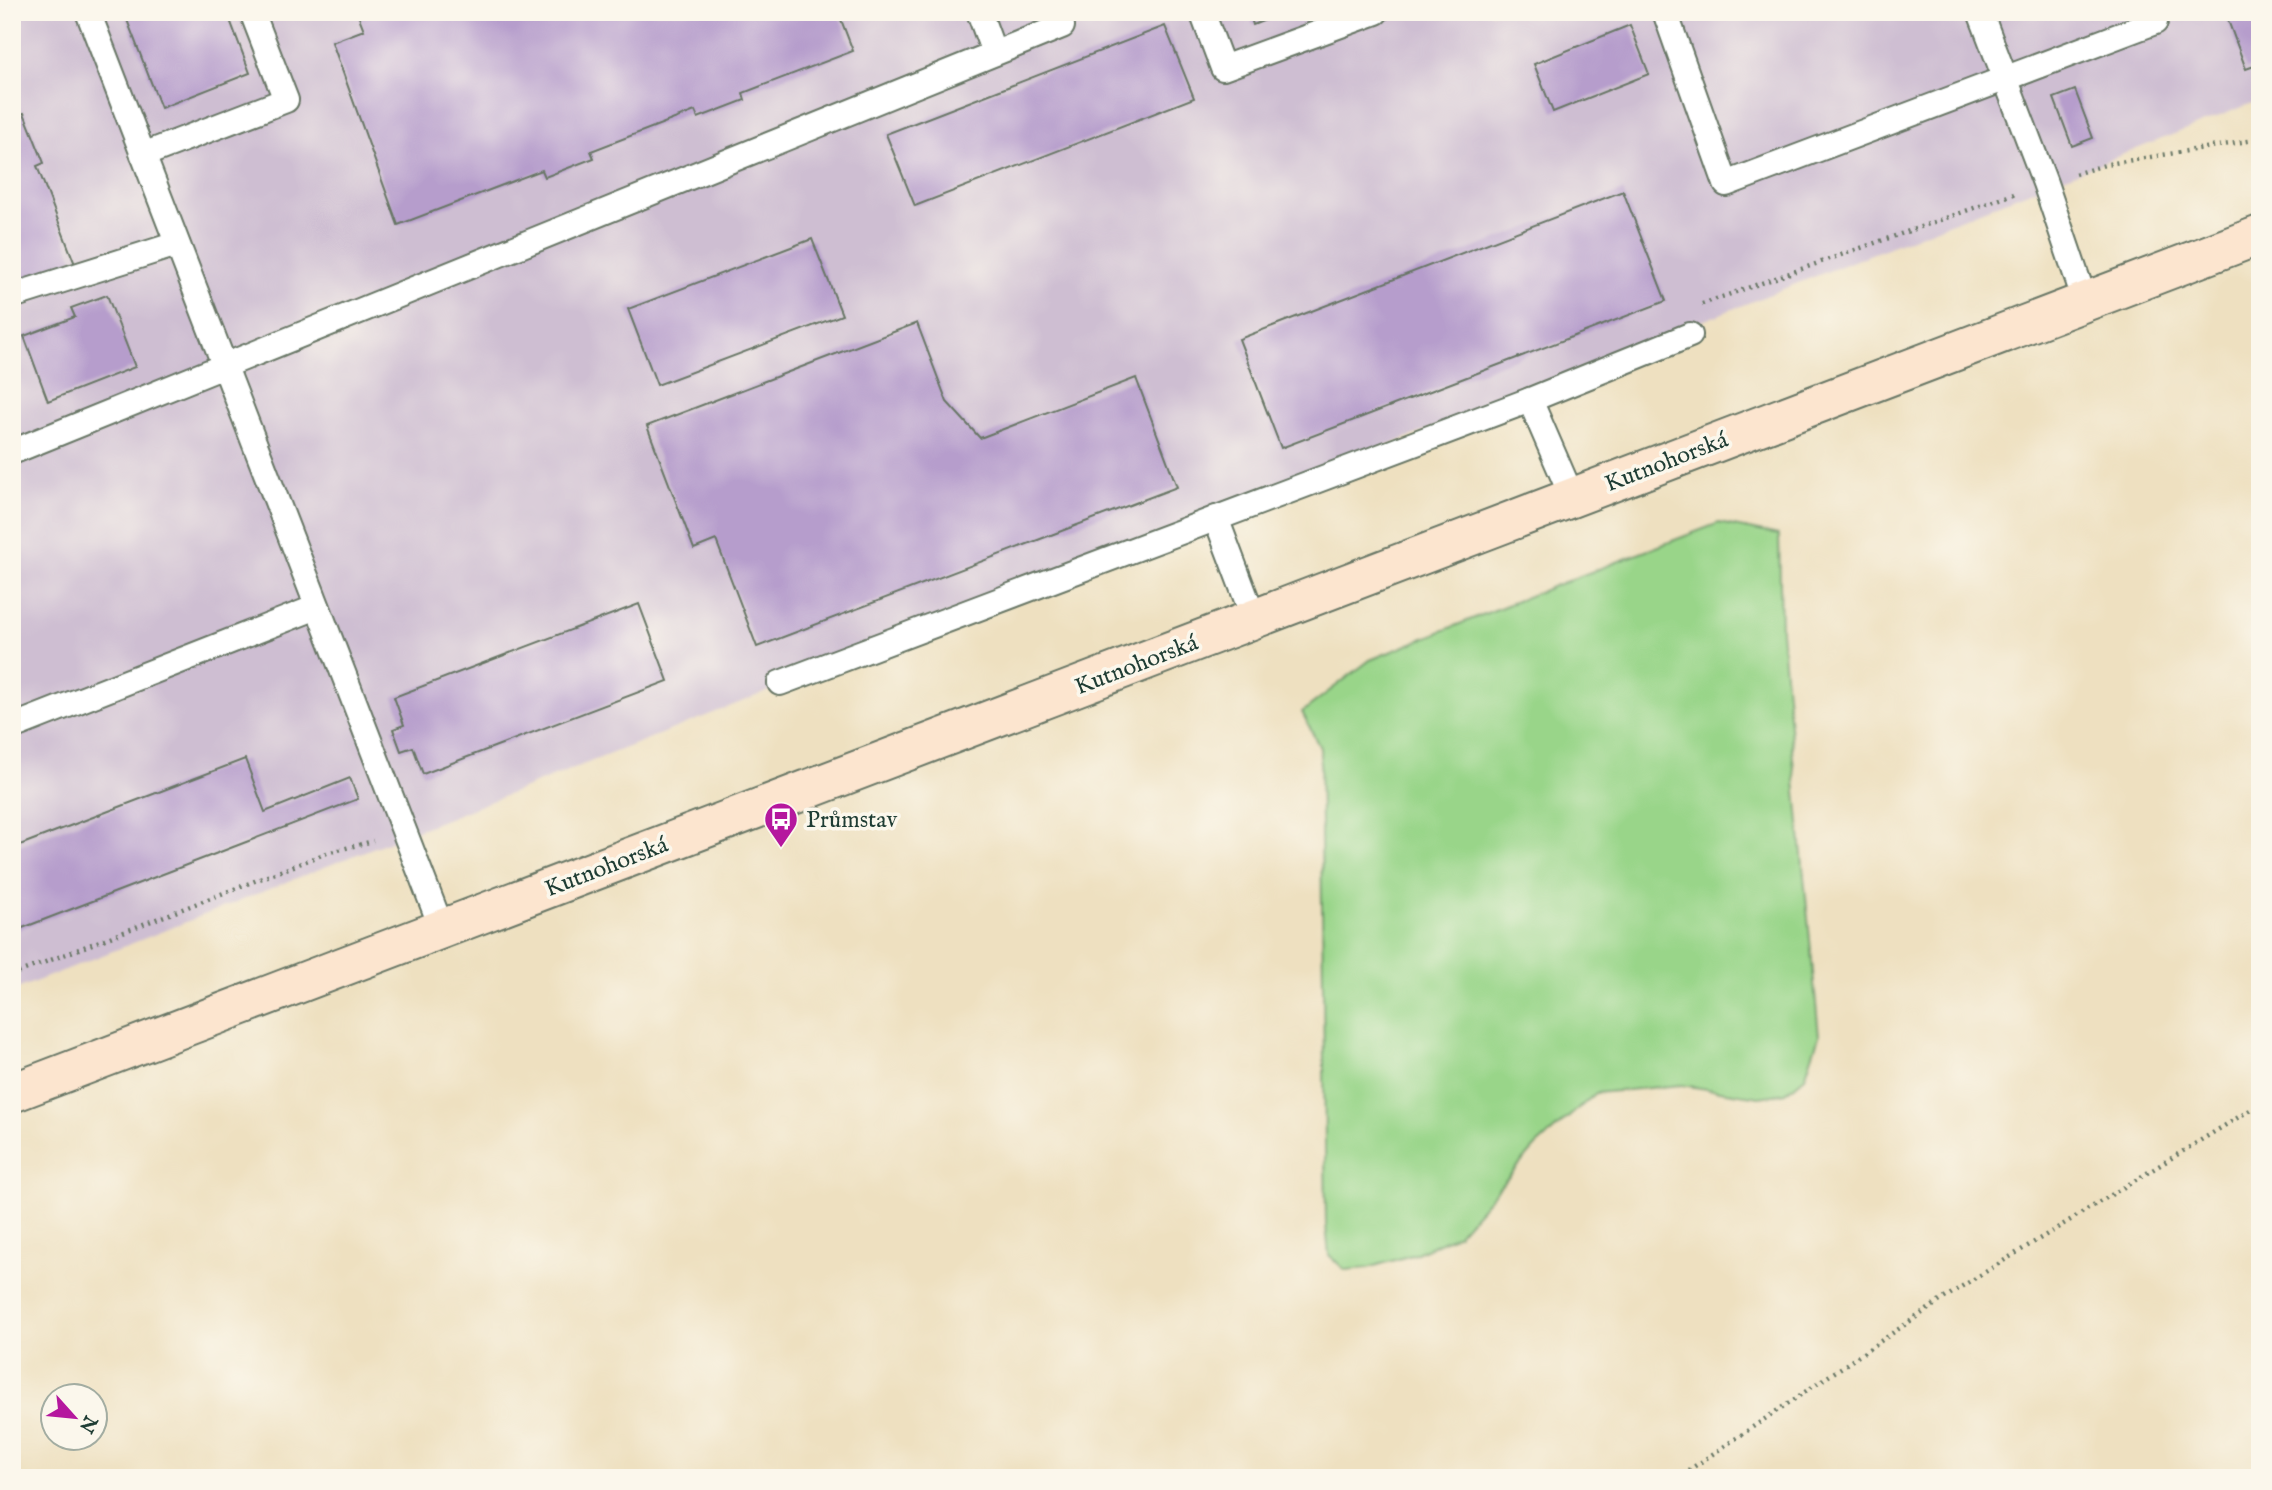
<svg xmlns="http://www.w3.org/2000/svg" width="2272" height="1490" font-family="'IM FELL English',serif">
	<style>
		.industrial { fill: #cebed2 }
		.green { fill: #99d589; stroke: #5c895e; stroke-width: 2 }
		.building { fill: #b69dcc }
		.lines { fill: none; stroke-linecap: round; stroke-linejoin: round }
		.service-casing { stroke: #677665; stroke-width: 28 }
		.secondary-casing { stroke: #677665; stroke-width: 42 }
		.path { stroke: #677665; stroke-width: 4.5; stroke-dasharray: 2 5; stroke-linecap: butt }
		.service { stroke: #fff; stroke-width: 24 }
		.secondary { stroke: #fce5cf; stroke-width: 38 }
		.labels { text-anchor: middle; stroke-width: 7; stroke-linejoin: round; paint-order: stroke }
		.street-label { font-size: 24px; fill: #1f3d34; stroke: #fbf7ec }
		.poi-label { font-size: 24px; fill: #1f3d34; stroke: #fbf7ec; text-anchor: start }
	</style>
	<rect width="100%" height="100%" fill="#fbf7ec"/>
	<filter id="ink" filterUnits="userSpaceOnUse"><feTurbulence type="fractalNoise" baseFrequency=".0143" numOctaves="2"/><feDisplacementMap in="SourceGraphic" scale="14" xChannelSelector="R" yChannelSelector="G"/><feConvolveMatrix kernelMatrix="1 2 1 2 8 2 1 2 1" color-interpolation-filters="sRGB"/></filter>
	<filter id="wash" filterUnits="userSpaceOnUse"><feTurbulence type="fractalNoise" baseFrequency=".00686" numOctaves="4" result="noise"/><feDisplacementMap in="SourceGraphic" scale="28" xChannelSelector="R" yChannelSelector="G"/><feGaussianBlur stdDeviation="1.57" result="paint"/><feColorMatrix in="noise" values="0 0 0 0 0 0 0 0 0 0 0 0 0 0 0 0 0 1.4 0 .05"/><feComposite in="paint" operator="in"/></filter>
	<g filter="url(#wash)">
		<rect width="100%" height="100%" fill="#eee0c0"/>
		<!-- industrial -->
		<path class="industrial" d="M12,12H2260V100L12,991Z"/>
		<!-- green -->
		<path class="green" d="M1719,523L1779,535L1781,631L1819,1036L1805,1077L1786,1093L1759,1097L1681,1085L1596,1093L1536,1146L1458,1234L1415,1254L1368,1268L1345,1270L1329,1255L1326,1226L1320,748L1302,712L1370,660L1554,586Z"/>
		<g id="blocks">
			<!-- building -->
			<g class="building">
				<path d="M124,12H227L250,73L161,108Z"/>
				<path d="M357,12H838L853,51L743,93L745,100L698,118L695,111L591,151L594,158L545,177L542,170L398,225L332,42L364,30Z"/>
				<path d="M1249,12H1286L1253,25Z"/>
				<path d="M2225,12H2260V64L2246,69Z"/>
				<path d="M1630,25L1649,74L1553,112L1534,64Z"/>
				<path d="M1165,26L1194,98L915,206L886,134Z"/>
				<path d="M2075,90L2093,138L2072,146L2054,98Z"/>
				<path d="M12,103L17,115L24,113L44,163L37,166L76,267L12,292Z"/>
				<path d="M1623,191L1666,301L1281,448L1239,339Z"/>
				<path d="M812,239L842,315L657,385L628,309Z"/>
				<path d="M107,295L135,367L48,401L24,336L75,317L71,308Z"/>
				<path d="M917,323L947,402L980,438L1136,378L1177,487L757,647L716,540L694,549L647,426Z"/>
				<path d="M639,604L668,681L423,774L413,747L401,751L393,729L404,725L394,697Z"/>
				<path d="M245,759L265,812L350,778L358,799L12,932V848Z"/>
			</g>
		</g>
	</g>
	<g filter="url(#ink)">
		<use href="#blocks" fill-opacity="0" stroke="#677665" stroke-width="2"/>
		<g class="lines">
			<!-- service casing -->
			<g class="service-casing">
				<g id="service">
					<path d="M88,12L442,929"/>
					<path d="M979,12L994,53"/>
					<path d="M1202,12L1223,68L1376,12"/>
					<path d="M1665,12L1726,184L2155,22"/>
					<path d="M1980,12L2045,183L2085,301"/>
					<path d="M143,155L286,100L252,12"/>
					<path d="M12,296L177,244"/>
					<path d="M12,452L1062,26"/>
					<path d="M1572,497L1530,400L1690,335"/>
					<path d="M1216,518L1254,619"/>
					<path d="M780,683L1530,400"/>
					<path d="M12,727L317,607"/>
				</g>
			</g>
			<!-- secondary casing -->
			<g class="secondary-casing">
				<path id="secondary" d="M12,1093L2260,235"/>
			</g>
			<!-- path -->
			<g class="path">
				<path d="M2075,174L2108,164L2260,139"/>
				<path d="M1702,304L2014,194"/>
				<path d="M12,975L327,853L373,841"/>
				<path d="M1677,1478L1964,1285L2260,1104"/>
			</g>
			<!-- service -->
			<use href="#service" class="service"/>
			<!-- secondary -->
			<use href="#secondary" class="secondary"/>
		</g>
	</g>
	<!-- icons -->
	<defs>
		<g id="bus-pin" transform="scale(1.75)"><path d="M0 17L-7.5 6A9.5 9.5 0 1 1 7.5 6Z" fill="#b5179e" stroke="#fbf7ec"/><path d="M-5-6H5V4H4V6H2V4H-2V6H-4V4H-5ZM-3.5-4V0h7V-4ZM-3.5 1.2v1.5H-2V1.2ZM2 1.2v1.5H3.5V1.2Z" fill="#fff"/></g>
	</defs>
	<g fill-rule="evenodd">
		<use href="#bus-pin" x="781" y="819"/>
	</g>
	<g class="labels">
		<!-- street labels -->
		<g class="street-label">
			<text transform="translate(1666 461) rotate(-21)" y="8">Kutnohorská</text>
			<text transform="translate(1136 664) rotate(-21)" y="8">Kutnohorská</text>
			<text transform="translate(606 866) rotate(-21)" y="8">Kutnohorská</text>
		</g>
		<!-- poi labels -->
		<g class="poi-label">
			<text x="806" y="827">Průmstav</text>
		</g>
	</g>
	<!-- margin -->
	<rect width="2272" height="1490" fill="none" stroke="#fbf7ec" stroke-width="42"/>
	<!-- north arrow -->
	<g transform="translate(74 1417) rotate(117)"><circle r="33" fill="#fbf7ec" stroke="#a3ada2" stroke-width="2"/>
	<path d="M0-5L12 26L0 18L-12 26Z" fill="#b5179e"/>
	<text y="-10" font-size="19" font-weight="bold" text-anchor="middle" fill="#1f3d34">N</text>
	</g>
</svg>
